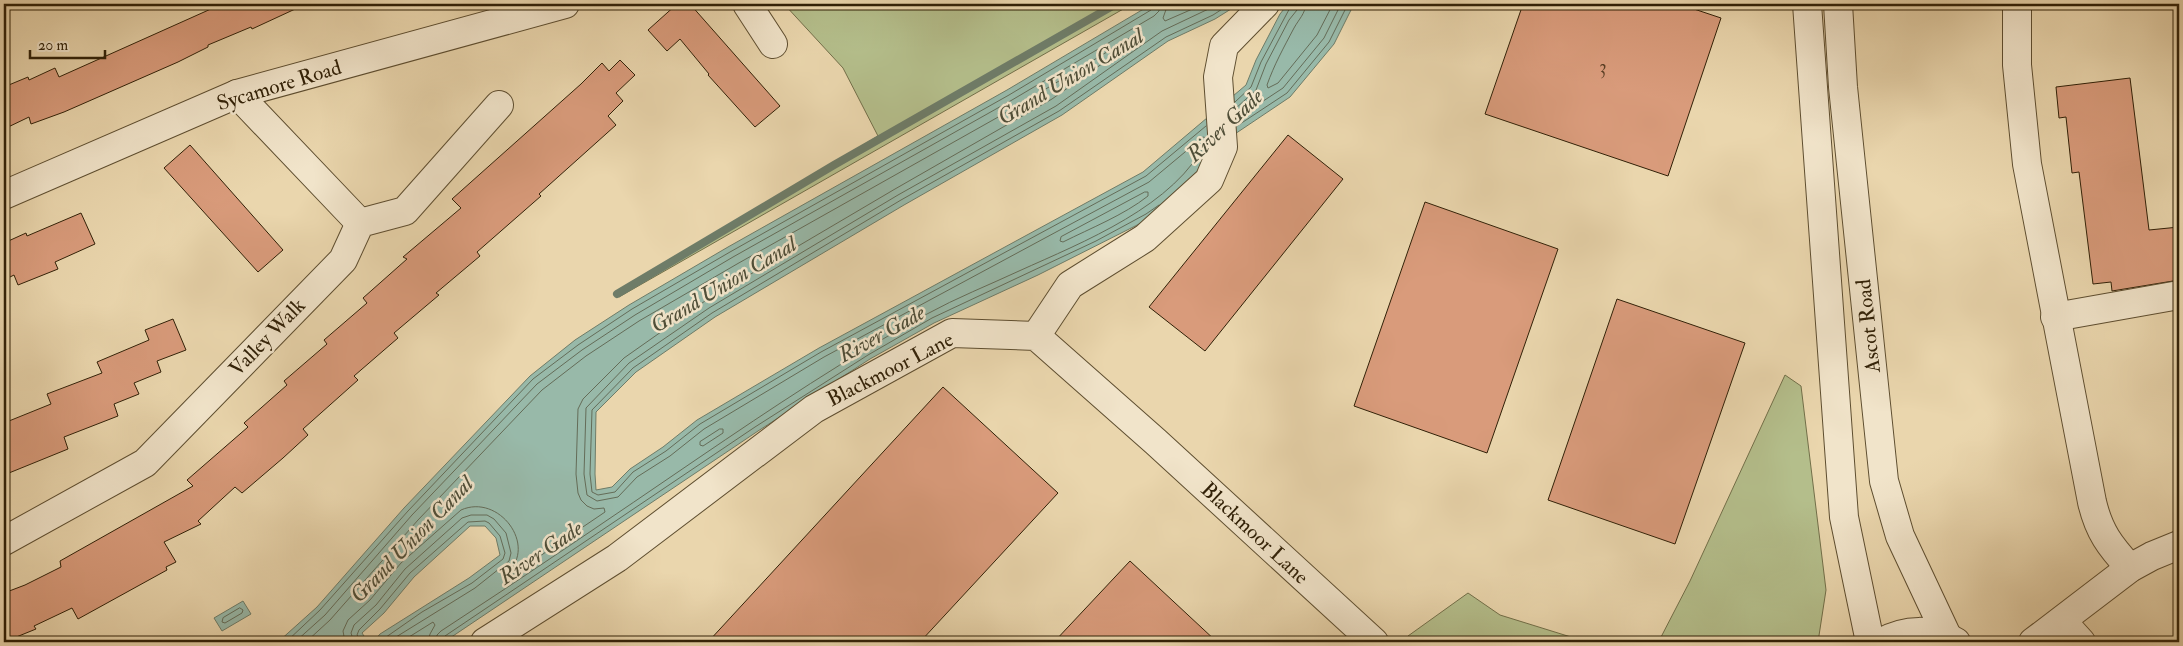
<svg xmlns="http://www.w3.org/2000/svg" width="2183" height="646" font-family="'IM FELL Double Pica',serif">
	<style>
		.green { fill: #b4be8b; stroke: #726f49 }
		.water { fill: #98b9a9; stroke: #6e7c68 }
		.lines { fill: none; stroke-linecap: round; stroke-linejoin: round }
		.shore { stroke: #646c58; stroke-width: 1 }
		.stream { stroke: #6e7c68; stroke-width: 8 }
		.building { fill: #d99b7b; stroke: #302007 }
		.minor-casing { stroke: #5e4e30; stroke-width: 30 }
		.minor { stroke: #f1e4ca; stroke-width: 28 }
		.labels { text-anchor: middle; stroke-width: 5; stroke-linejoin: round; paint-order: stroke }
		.number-label { font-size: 19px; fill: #5a3f24 }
		.street-label { font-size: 21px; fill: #302007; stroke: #f1e4ca }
		.water-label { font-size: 22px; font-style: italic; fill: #4f4e38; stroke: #f1e4ca }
	</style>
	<rect width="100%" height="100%" fill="#ead6ad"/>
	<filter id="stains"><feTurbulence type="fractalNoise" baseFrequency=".004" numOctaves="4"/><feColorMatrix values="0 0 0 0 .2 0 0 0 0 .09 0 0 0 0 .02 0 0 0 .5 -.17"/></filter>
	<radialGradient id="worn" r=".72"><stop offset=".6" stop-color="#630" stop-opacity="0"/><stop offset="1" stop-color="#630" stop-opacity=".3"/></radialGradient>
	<!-- green -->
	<g class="green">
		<path d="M784,4H1132L619,297L617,294L878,136L843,68Z"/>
		<path d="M1785,375L1801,386L1826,590L1818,642H1654L1660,639L1690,581Z"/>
		<path d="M1468,593L1500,615L1587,642H1414L1408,636Z"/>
	</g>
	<!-- water -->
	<g class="water">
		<path d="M1152,4H1239L1215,19L1168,41L1062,115L904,205L715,317L636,372L596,412L595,474L596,490L612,487L630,469L663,447L697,420L819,348L1143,172L1246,85L1256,60L1280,14L1288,4H1354L1334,44L1290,97L1217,146L1211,160L1149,219L1038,275L934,323L870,359L758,431L444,642H373L380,634L469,578L500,555L496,538L485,526H470L414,577L384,613L362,633L368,642H278L317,607L404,508L530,376L575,340L629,305L728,247L1007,90Z"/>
		<path d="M243,601L251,614L222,631L214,618Z"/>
	</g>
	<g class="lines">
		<!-- shore -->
		<g class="shore">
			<path d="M1168,4L1163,18L1165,21L1204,4"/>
			<path d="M1306,4C1305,14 1299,19 1294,28C1284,47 1274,65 1267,85L1268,88L1278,83L1317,35L1333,4"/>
			<path d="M1235,102L1251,87L1261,62L1292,4"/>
			<path d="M1235,109L1256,90L1266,64L1289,20L1297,10L1298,4"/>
			<path d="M1236,119L1283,88L1324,38L1341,4"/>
			<path d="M1206,126L1146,176L821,352L700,424L666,451L633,472L615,492L598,495L592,492L590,474L592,410L633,368L712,313L901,200L1059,111L1166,37L1213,15L1230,4"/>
			<path d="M1237,126L1287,93L1329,42L1348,4"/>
			<path d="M1207,138L1203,137L1149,182L824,357L704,429L670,456L637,477L618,497L597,501L587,495L584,474L586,408L629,363L709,308L898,195L1056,106L1162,31L1219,4"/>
			<path d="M1145,192H1148V196C1124,215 1091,228 1063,242L1060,241L1061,237Z"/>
			<path d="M720,429H723V433L703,446L700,445V442Z"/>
			<path d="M240,608L243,610L242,613L225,623L222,622L223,618Z"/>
			<path d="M286,642L320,610L408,511L533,379L578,345L632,309L730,252L1009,95L1151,10L1154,4"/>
			<path d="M295,642L325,615L412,515L537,384L582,350L635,315L733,257L1012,100L1154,16L1159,11L1160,4"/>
			<path d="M306,642L330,620L418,520L542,390L586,356L639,321L737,264L1016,107L1130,38L1134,39L1133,42L1052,99L895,189L705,301L624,358L583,399L578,409L576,474L578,493L581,500L587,506L594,509L604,508L605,512L509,577L507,573C538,546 499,493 461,510L401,563L370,600L348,620L343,631L345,642"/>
			<path d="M354,642L351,633L354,625L376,605L405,569L462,518L471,515H487L494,519L506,533L511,553L509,561L475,588L388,642"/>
			<path d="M362,642L357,635L359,630L380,609L410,573L468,522L485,521L489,523L500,536L505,553L503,559L472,583L422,612L379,642"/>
			<path d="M401,642L433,622L435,625L430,634L428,642"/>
			<path d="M436,642L437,635L441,631C527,575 612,517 697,459C772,408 848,357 927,314C956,298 989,285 1019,271C1083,242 1176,206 1207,140"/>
			<path d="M442,642L445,636L755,427L868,355L932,318L1096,241L1146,214L1159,205"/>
		</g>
		<!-- stream -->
		<path class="stream" d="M617,294L834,165L1116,4"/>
	</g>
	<!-- building -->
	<g class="building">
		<path d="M222,4H306L252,29L251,27L208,45V47L178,62L64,112L31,124L29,117L4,129V87L28,77L29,80L55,68L59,77Z"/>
		<path d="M677,4H690L780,106L755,127L708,75L709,74L680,39L667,51L648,30Z"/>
		<path d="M1523,4H1679L1721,18L1668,176L1485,114Z"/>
		<path d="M620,60L635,75L616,93L623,101L608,116L616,125L539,194L541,196L477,252L480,256L436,293L439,295L394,333L398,338L354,376L358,380L303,429L308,435L283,458L242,493L235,487L198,521L201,524L164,542L176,562L166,567L167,570L78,619L72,608L34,626L36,629L4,642V593L25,585L61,567L60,561L193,486L187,480L248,427L244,423L287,385L284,381L327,344L324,340L367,303L363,298L407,259L403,257L461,208L452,199L581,84L602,63L609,71Z"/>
		<path d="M2130,78L2149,230L2179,227V280L2112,291L2111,282L2093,284L2079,172L2072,173L2066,117L2059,118L2056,87Z"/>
		<path d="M1288,135L1343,179L1205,351L1149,307Z"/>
		<path d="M190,145L283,250L258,272L164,168Z"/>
		<path d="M1425,202L1558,249L1487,453L1354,406Z"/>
		<path d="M81,213L95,244L55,262L58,269L18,285L14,275L4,280V243L26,233L27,236Z"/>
		<path d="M1617,299L1745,343L1675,544L1548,500Z"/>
		<path d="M173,319L186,350L157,361L161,372L134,383L139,394L114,404L118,416L64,437L68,449L4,475V423L51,404L47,394L102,373L97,362L149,340L145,330Z"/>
		<path d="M943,387L1058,493L920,642H708Z"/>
		<path d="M1130,561L1217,642H1054Z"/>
	</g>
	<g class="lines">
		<!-- minor casing -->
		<g class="minor-casing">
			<g id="minor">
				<path d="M747,4L773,44"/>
				<path d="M1807,4L1844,517L1870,642"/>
				<path d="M1838,4L1843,87L1884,481L1900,536L1947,636"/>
				<path d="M2017,4V65L2027,164L2092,502C2099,532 2110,546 2130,568"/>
				<path d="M237,94L360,223"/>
				<path d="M4,195L237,94L565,4"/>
				<path d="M2055,317L2179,295"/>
				<path d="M1036,336L1070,285L1145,238L1209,180L1223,147L1218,77L1224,46L1265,4"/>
				<path d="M4,541L145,463L343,260L360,223L405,211L499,105"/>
				<path d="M2062,621L2081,642"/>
				<path d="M485,642L617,558L814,409L952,333L1036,336L1156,442L1374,642"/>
				<path d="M1882,642C1905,629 1933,628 1956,642"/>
				<path d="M2033,642L2130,568L2152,556L2179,545"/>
			</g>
		</g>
		<!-- minor -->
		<use href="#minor" class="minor"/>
	</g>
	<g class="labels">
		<!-- number labels -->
		<g class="number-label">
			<text x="1603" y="73">3</text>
		</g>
		<!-- street labels -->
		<g class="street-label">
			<text transform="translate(279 85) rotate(-17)" y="7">Sycamore Road</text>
			<text transform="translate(1868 326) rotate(-96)" y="7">Ascot Road</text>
			<text transform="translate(267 337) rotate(-46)" y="7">Valley Walk</text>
			<text transform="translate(890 369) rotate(-27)" y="7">Blackmoor Lane</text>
			<text transform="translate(1255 533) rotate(43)" y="7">Blackmoor Lane</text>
		</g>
		<!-- water labels -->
		<g class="water-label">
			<text transform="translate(1070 76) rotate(-31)" y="8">Grand Union Canal</text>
			<text transform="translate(1224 125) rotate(-43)" y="8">River Gade</text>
			<text transform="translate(723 284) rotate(-31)" y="8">Grand Union Canal</text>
			<text transform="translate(881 333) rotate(-29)" y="8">River Gade</text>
			<text transform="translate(411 539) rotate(-46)" y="8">Grand Union Canal</text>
			<text transform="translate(540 552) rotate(-34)" y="8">River Gade</text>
		</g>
	</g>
	<!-- margin -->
	<rect width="2183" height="646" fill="none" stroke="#ead6ad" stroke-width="20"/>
	<rect x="5" y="5" width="2173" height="636" fill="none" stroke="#302007" stroke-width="2.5"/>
	<rect x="10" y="10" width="2163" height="626" fill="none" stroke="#302007"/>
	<!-- scale -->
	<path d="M30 50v8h75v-8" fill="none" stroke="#302007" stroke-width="2.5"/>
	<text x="38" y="50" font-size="15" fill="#302007" stroke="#f1e4ca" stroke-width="4" paint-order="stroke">20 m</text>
	<rect width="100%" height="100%" filter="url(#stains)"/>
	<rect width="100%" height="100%" fill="url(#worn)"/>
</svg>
